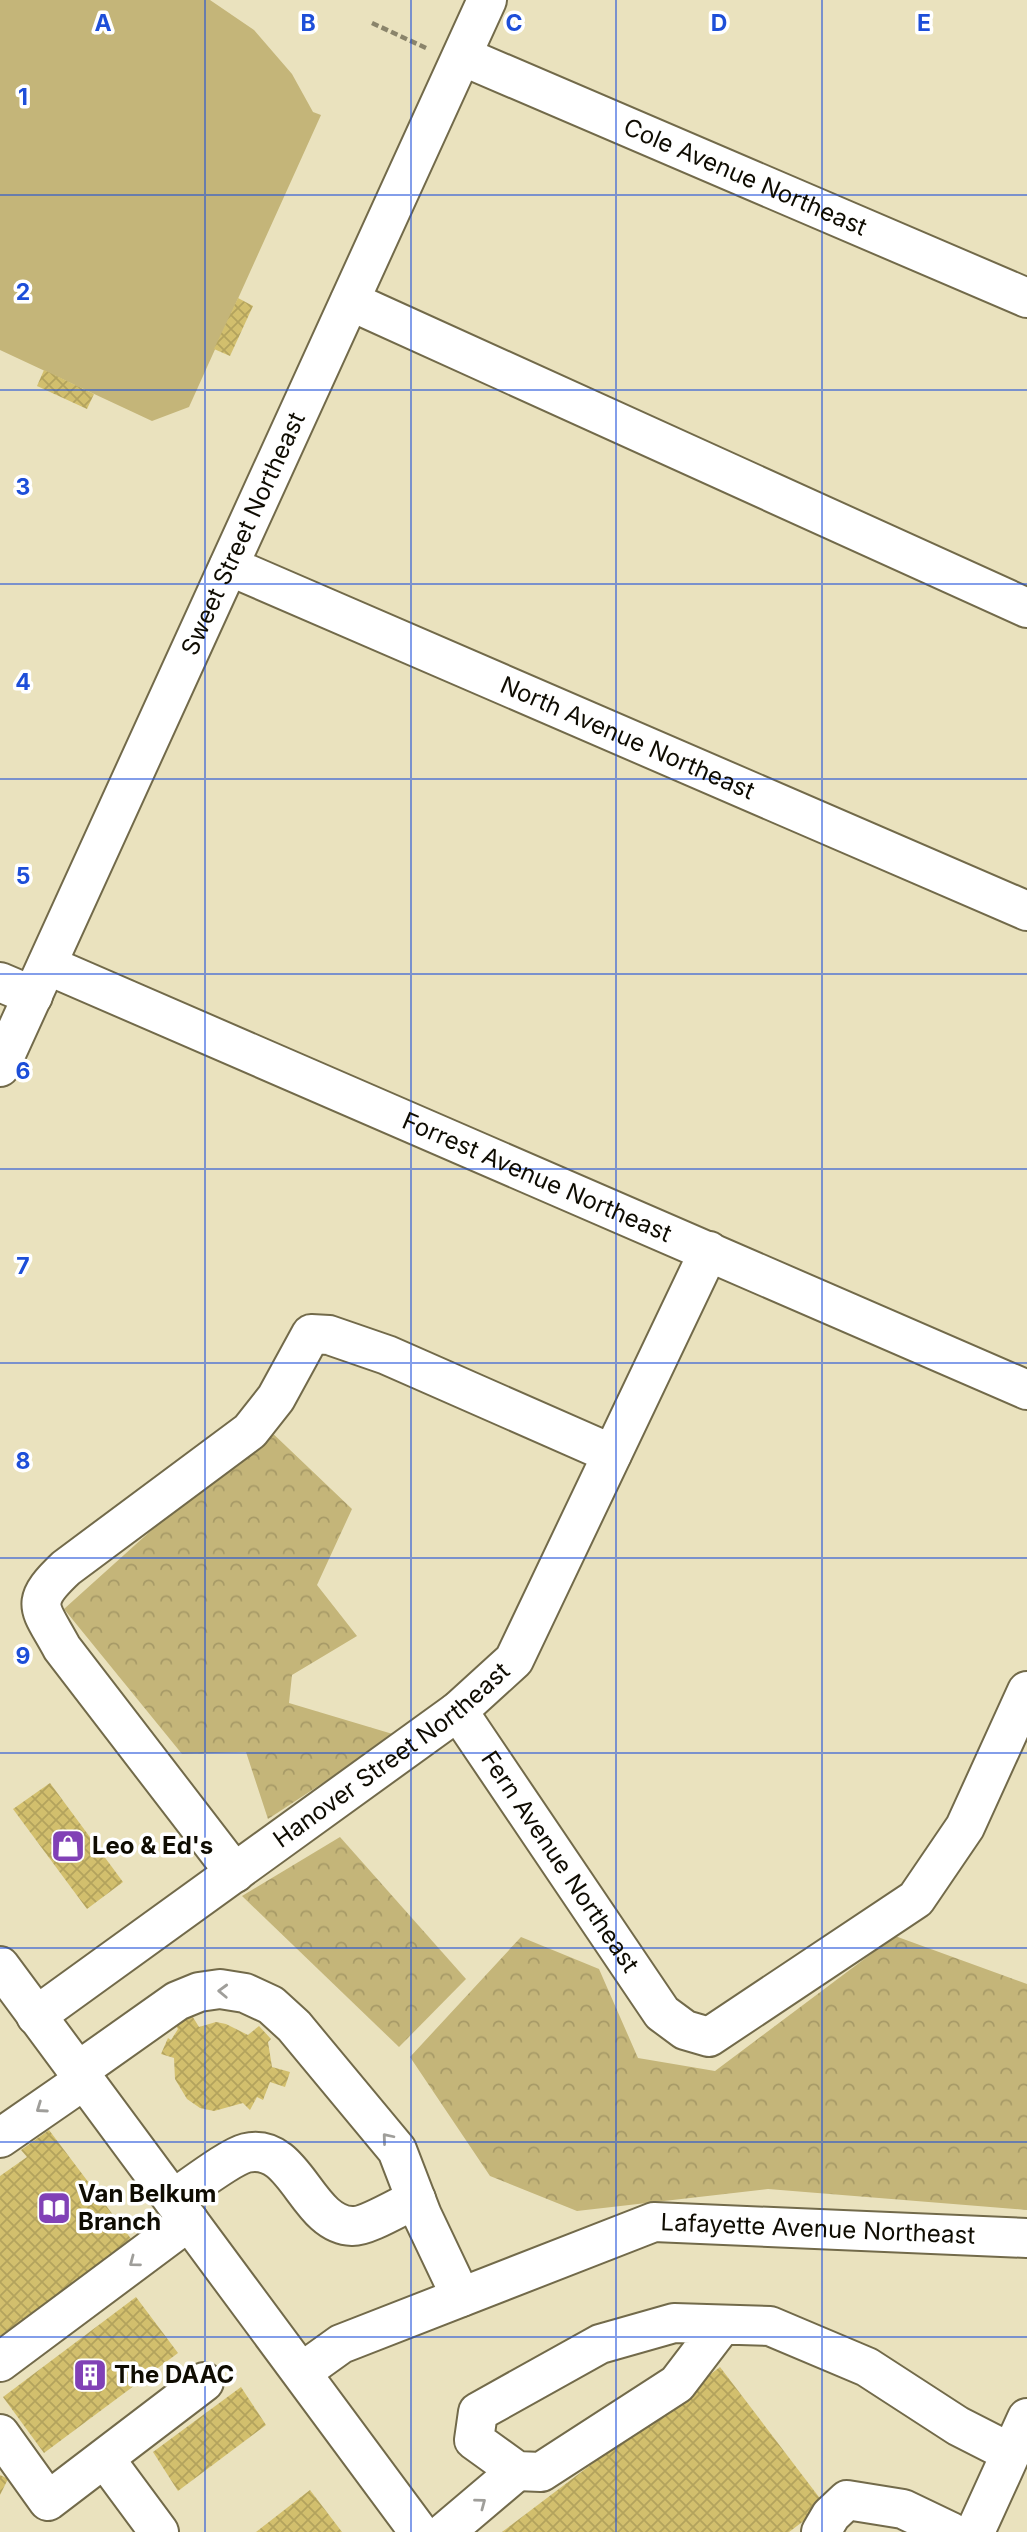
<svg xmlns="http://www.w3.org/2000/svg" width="1027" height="2532" font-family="Inter,sans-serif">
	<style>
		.forest { fill: url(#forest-crowns) }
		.pitch { fill: #c4b579 }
		.building { fill: url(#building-cross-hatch) }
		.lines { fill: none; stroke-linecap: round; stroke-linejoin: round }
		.minor-casing { stroke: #726a4a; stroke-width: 42 }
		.major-casing { stroke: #726a4a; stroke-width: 42 }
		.path { stroke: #8a846b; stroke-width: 4.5; stroke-dasharray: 7 3.5; stroke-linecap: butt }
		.minor { stroke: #fff; stroke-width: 38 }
		.major { stroke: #fff; stroke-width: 38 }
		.oneway { stroke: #9f9e9a }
		.grid { fill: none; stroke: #1d4ed8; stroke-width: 2; stroke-opacity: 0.55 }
		.labels { text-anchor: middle; stroke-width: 7; stroke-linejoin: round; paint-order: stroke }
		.street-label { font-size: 24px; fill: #0f0c02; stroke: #fff }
		.poi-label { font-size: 24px; font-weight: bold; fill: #0f0c02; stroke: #fff; text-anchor: start }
		.grid-label { font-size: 23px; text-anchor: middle; font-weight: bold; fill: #1d4ed8; stroke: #fff; stroke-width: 7; stroke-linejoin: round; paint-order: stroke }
	</style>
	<defs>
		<pattern id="forest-crowns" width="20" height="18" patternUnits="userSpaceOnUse" patternTransform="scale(1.75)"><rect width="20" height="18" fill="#c4b579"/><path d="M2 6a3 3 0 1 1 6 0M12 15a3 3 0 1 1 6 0" fill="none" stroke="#a79a67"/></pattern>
		<pattern id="building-cross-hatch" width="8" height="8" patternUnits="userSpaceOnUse" patternTransform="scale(1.75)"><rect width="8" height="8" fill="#d2bf6d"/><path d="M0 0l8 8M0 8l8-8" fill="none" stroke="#b3a35d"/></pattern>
	</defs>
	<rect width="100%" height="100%" fill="#eae2be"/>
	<!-- forest -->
	<g class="forest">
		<path d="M266,1427L352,1509L317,1585L357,1636L292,1675L289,1703L396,1735L268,1819L246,1752L182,1754L64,1609Z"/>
		<path d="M340,1837L466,1979L399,2047L242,1896Z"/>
		<path d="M895,1936L1027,1984V2210L768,2189L577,2211L490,2176L410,2057L521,1937L599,1969L638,2058L715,2071Z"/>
	</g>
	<!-- pitch -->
	<path class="pitch" d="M0,0H210L254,30L292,74L313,112L321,115L189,407L152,421L0,350Z"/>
	<!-- building -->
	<g class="building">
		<path d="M238,298L253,306L230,356L214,349Z"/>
		<path d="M44,370L94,394L87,409L37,386Z"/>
		<path d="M50,1783L123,1882L87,1909L13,1809Z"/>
		<path d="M191,2014L199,2027L216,2022L226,2024L248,2035L259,2026L271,2039L268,2042L272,2067L290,2072L285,2087L270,2082L263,2100L257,2097L250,2110L243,2103L214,2111L200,2108L187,2099L175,2079L174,2058L161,2054L168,2038L171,2040L178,2029L176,2026Z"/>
		<path d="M49,2130L132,2240L0,2336V2176L27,2157L21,2150Z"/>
		<path d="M136,2297L178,2353L44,2453L3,2397Z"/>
		<path d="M720,2367L825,2505L789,2532H502Z"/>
		<path d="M241,2387L266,2425L178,2491L153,2452Z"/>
		<path d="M0,2475L8,2479L0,2495Z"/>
		<path d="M310,2490L342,2532H256Z"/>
	</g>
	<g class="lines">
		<!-- minor casing -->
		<g class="minor-casing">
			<g id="minor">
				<path id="s1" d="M462,56L1027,298"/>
				<path d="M350,301L1027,608"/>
				<path id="s2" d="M229,566L1027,911"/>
				<path id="s3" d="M47,965L1027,1390"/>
				<path d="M0,982L33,996"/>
				<path id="s4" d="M0,1067L487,0"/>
				<path id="s5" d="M458,1711L662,2013L685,2030L709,2037L916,1899L965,1827L1027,1691"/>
				<path d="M235,1873L62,1648C40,1607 28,1604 66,1568L250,1431L276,1398L311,1334L329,1335L387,1355L612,1454"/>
				<path id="s6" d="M36,2016L458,1711L514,1660L709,1251"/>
				<path d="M78,2071L177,2001L199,1992L220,1989L245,1993L271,2005L294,2026L397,2150L422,2215L461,2297"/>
				<path d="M0,2138L84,2080"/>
				<path d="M173,2199C190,2188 230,2157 246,2153C296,2141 306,2225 352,2226C366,2227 402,2205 416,2199"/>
				<path d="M722,2325L677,2384L541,2472L517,2471L474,2440L478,2412L600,2344L674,2323L770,2326L867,2367L958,2426L1011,2453"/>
				<path d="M0,2362L189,2221"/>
				<path id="s7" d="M302,2372L341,2344L654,2222L1027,2238"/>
				<path d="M0,2434L48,2501L204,2382"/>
				<path d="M105,2459L159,2532"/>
				<path d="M445,2532L517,2471"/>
				<path d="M821,2532L831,2515L847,2500L903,2509L951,2532"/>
				<path d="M975,2532L1027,2418"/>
			</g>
		</g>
		<!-- major casing -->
		<g class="major-casing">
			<path id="major" d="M0,1966L419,2532"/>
		</g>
		<!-- path -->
		<path class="path" d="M372,23L426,48"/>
		<!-- minor -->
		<use href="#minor" class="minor"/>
		<!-- major -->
		<use href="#major" class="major"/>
	</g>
	<!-- one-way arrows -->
	<defs><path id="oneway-chevron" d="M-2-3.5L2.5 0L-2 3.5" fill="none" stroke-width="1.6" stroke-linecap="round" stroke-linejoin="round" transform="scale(1.75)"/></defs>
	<g class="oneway">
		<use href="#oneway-chevron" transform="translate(223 1991) rotate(-178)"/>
		<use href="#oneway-chevron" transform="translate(41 2108) rotate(145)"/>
		<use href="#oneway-chevron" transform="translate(387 2138) rotate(-130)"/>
		<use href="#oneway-chevron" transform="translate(134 2262) rotate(143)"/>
		<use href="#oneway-chevron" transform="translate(481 2503) rotate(-37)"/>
	</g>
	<!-- grid -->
	<path class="grid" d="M205,0V2532M411,0V2532M616,0V2532M822,0V2532M0,195H1027M0,390H1027M0,584H1027M0,779H1027M0,974H1027M0,1169H1027M0,1363H1027M0,1558H1027M0,1753H1027M0,1948H1027M0,2142H1027M0,2337H1027"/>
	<!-- icons -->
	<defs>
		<g id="shop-square" transform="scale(1.75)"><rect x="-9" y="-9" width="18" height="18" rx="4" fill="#8141b6" stroke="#fff"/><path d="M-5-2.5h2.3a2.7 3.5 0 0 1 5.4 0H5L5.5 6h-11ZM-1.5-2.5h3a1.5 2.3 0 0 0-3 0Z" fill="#fff"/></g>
		<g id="library-square" transform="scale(1.75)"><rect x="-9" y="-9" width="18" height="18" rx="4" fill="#8141b6" stroke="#fff"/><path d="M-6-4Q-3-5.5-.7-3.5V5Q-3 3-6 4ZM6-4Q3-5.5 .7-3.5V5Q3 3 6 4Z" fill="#fff"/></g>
		<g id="building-square" transform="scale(1.75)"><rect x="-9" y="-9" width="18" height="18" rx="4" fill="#8141b6" stroke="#fff"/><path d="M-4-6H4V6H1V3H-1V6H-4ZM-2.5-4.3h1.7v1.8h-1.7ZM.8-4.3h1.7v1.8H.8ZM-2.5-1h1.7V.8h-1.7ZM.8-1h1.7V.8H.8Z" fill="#fff"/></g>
	</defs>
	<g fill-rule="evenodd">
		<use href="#shop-square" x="68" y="1846"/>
		<use href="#library-square" x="54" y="2208"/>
		<use href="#building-square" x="90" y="2375"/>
	</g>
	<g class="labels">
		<!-- street labels -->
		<g class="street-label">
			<text dy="8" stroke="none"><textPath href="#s1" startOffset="308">Cole Avenue Northeast</textPath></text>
			<text dy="8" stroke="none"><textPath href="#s4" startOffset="586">Sweet Street Northeast</textPath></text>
			<text dy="8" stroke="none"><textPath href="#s2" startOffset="434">North Avenue Northeast</textPath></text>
			<text dy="8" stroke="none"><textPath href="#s3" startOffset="534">Forrest Avenue Northeast</textPath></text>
			<text dy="8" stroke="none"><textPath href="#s6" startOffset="441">Hanover Street Northeast</textPath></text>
			<text dy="8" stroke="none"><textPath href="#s5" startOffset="182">Fern Avenue Northeast</textPath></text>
			<text dy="8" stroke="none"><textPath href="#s7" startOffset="548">Lafayette Avenue Northeast</textPath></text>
		</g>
		<!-- poi labels -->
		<g class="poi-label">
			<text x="92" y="1854">Leo &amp; Ed's</text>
			<text x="78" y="2202">Van Belkum<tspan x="78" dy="28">Branch</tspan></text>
			<text x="114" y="2383">The DAAC</text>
		</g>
	</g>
	<g class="grid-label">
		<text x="103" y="31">A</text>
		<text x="308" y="31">B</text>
		<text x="514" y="31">C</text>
		<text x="719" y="31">D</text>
		<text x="924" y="31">E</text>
		<text x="23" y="105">1</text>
		<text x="23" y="300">2</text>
		<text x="23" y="495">3</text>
		<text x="23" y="690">4</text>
		<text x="23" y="884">5</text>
		<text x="23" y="1079">6</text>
		<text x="23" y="1274">7</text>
		<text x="23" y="1469">8</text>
		<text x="23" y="1664">9</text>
	</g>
</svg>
